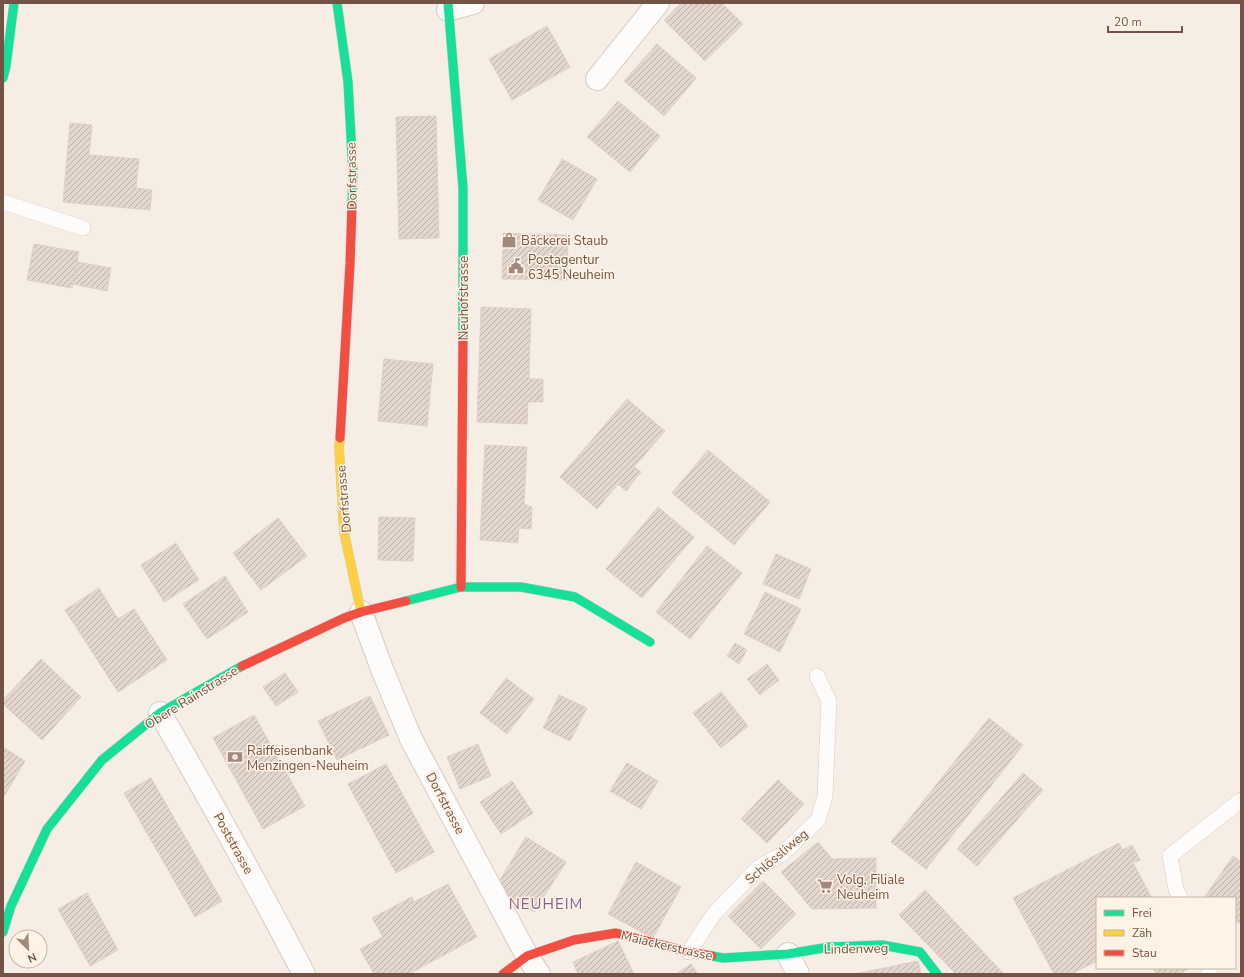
<svg xmlns="http://www.w3.org/2000/svg" width="1244" height="977" font-family="'Nunito Sans',sans-serif">
	<style>
		.building { fill: url(#building-hatch); stroke: #dfd0c7 }
		.lines { fill: none; stroke-linecap: round; stroke-linejoin: round }
		.lane-casing { stroke: #d7cbc4; stroke-width: 16 }
		.street-casing { stroke: #d7cbc4; stroke-width: 24 }
		.fast-casing { stroke: #d6cbc2; stroke-width: 10 }
		.slow-casing { stroke: #d6cbc2; stroke-width: 10 }
		.jam-casing { stroke: #d6cbc2; stroke-width: 10 }
		.lane { stroke: #fefcfb; stroke-width: 15 }
		.street { stroke: #fefcfb; stroke-width: 22 }
		.fast { stroke: #16e098; stroke-width: 9 }
		.slow { stroke: #ffcf43; stroke-width: 9 }
		.jam { stroke: #f24e42; stroke-width: 9 }
		.labels { text-anchor: middle; stroke-width: 3; stroke-linejoin: round; paint-order: stroke }
		.street-label { font-size: 13px; fill: #735346; stroke: #fff3e5 }
		.poi-label { font-size: 13px; fill: #735346; stroke: #fff3e5; text-anchor: start }
		.quarter-label { font-size: 15px; letter-spacing: 1px; fill: #826197; stroke: #fff3e5 }
	</style>
	<defs>
		<pattern id="building-hatch" width="6" height="6" patternUnits="userSpaceOnUse"><rect width="6" height="6" fill="#e2d6cd"/><path d="M-1 1l2-2M0 6l6-6M5 7l2-2" fill="none" stroke="#bcb0a8"/></pattern>
	</defs>
	<rect width="100%" height="100%" fill="#f6eee5"/>
	<!-- building -->
	<g class="building">
		<path d="M681,3H722L743,24L705,61L664,20Z"/>
		<path d="M547,26L570,67L512,100L489,59Z"/>
		<path d="M657,44L696,78L664,116L624,81Z"/>
		<path d="M618,101L660,136L630,172L587,137Z"/>
		<path d="M436,116L439,238L399,239L396,117Z"/>
		<path d="M70,123L92,125L89,155L139,159L136,188L152,190L150,210L63,202Z"/>
		<path d="M562,159L597,179L573,220L538,200Z"/>
		<path d="M503,233L568,235L567,280L502,279Z"/>
		<path d="M34,244L79,252L72,288L27,280Z"/>
		<path d="M77,262L111,268L107,291L72,284Z"/>
		<path d="M481,307L531,309L529,379H543V402H528L527,424L477,422Z"/>
		<path d="M384,359L433,364L427,426L378,421Z"/>
		<path d="M627,399L665,431L634,467L641,472L626,491L618,484L597,509L560,477Z"/>
		<path d="M485,445L527,447L524,504L532,507L531,529L519,528L518,543L480,540Z"/>
		<path d="M708,450L770,502L734,545L672,493Z"/>
		<path d="M658,507L694,537L642,598L606,569Z"/>
		<path d="M379,517L415,518L413,561L378,560Z"/>
		<path d="M278,518L307,556L261,590L233,553Z"/>
		<path d="M176,543L199,580L164,602L141,565Z"/>
		<path d="M707,546L742,573L690,639L656,612Z"/>
		<path d="M776,554L811,569L799,599L763,584Z"/>
		<path d="M225,576L248,612L207,639L183,604Z"/>
		<path d="M99,588L118,619L134,609L167,660L118,692L65,610Z"/>
		<path d="M765,592L801,609L780,652L744,634Z"/>
		<path d="M735,643L747,650L739,664L727,656Z"/>
		<path d="M41,659L81,697L42,740L3,704V700Z"/>
		<path d="M767,664L779,680L760,695L747,679Z"/>
		<path d="M285,673L298,692L276,706L263,687Z"/>
		<path d="M506,678L534,699L507,734L480,713Z"/>
		<path d="M721,692L748,726L721,748L693,713Z"/>
		<path d="M559,695L587,708L570,741L543,728Z"/>
		<path d="M370,696L389,735L337,760L318,721Z"/>
		<path d="M254,715L305,806L263,829L213,738Z"/>
		<path d="M989,718L1023,745L926,869L891,842Z"/>
		<path d="M478,744L491,776L460,789L447,757Z"/>
		<path d="M3,747L25,761L3,798Z"/>
		<path d="M627,763L658,781L641,809L610,791Z"/>
		<path d="M386,764L434,852L396,873L348,784Z"/>
		<path d="M1023,773L1043,790L977,866L957,849Z"/>
		<path d="M151,778L222,901L195,917L124,793Z"/>
		<path d="M778,780L804,804L767,843L741,819Z"/>
		<path d="M512,781L533,813L501,834L480,802Z"/>
		<path d="M526,837L566,862L534,912L495,888Z"/>
		<path d="M818,842L832,859L876,858V908L812,909L781,872Z"/>
		<path d="M1119,843L1122,850L1132,845L1140,860L1133,863L1152,898H1097V961L1071,974H1054L1013,898Z"/>
		<path d="M1233,856L1241,862V924L1235,920V898H1204Z"/>
		<path d="M636,862L681,887L653,938L608,914Z"/>
		<path d="M763,881L796,914L761,949L728,916Z"/>
		<path d="M448,884L477,937L409,974H374L360,949L383,937L372,918L412,897L414,902Z"/>
		<path d="M925,890L1004,974H956L899,915Z"/>
		<path d="M87,893L118,950L90,966L58,909Z"/>
		<path d="M618,941L634,974H578L573,962Z"/>
		<path d="M918,961L921,974H855Z"/>
		<path d="M691,964L698,974H676Z"/>
		<path d="M1153,968H1190L1179,974H1156Z"/>
	</g>
	<g class="lines">
		<!-- lane casing -->
		<g class="lane-casing">
			<g id="lane">
				<path d="M3,202L83,228"/>
				<path d="M1180,898L1176,889L1170,856L1241,800"/>
				<path d="M689,952L713,915L759,867L781,855L818,820L825,796L829,701L817,676"/>
				<path d="M1209,974L1210,968"/>
			</g>
		</g>
		<!-- street casing -->
		<g class="street-casing">
			<g id="street">
				<path d="M448,10L473,3"/>
				<path d="M597,79L658,3"/>
				<path d="M361,612L382,669L411,739L527,956L539,974"/>
				<path d="M160,713C210,799 258,886 304,974"/>
				<path d="M788,954L798,974"/>
			</g>
		</g>
		<!-- fast casing -->
		<g class="fast-casing">
			<g id="fast">
				<path d="M337,3L348,82L353,174L352,205"/>
				<path d="M448,3L463,188V336"/>
				<path d="M3,78L6,66L14,3"/>
				<path d="M406,601L461,587H521L575,597L650,642"/>
				<path d="M3,932L11,906L47,829L102,760L160,713L242,666"/>
				<path d="M712,956L723,958L788,954L829,947L882,945L920,952L937,974"/>
			</g>
		</g>
		<!-- slow casing -->
		<g class="slow-casing">
			<path id="slow" d="M340,438L339,447L344,532L361,612"/>
		</g>
		<!-- jam casing -->
		<g class="jam-casing">
			<g id="jam">
				<path d="M340,438L350,264L352,205"/>
				<path d="M461,587L463,336"/>
				<path d="M242,666L344,618L361,612L406,601"/>
				<path d="M503,974L527,956L574,940L616,933L689,952L712,956"/>
			</g>
		</g>
		<!-- lane -->
		<use href="#lane" class="lane"/>
		<!-- street -->
		<use href="#street" class="street"/>
		<!-- fast -->
		<use href="#fast" class="fast"/>
		<!-- slow -->
		<use href="#slow" class="slow"/>
		<!-- jam -->
		<use href="#jam" class="jam"/>
	</g>
	<!-- icons -->
	<defs>
		<g id="shop-bare" transform="scale(1.2)"><path d="M-5-2.5h2.3a2.7 3.5 0 0 1 5.4 0H5L5.5 6h-11ZM-1.5-2.5h3a1.5 2.3 0 0 0-3 0Z" fill="#a1897e" stroke="#fff3e5" stroke-width="2.5" paint-order="stroke"/></g>
		<g id="civic-bare" transform="scale(1.2)"><path d="M-.6-6.5H3V-4.5H.6V-3L4-1V1h2V6H-6V1h2V-1L-.6-3ZM-1.2 2.5V6h2.4V2.5Z" fill="#a1897e" stroke="#fff3e5" stroke-width="2.5" paint-order="stroke"/></g>
		<g id="bank-bare" transform="scale(1.2)"><path d="M-6-4H6V4H-6ZM0-2.3a2.3 2.3 0 1 0 0 4.6a2.3 2.3 0 1 0 0-4.6Z" fill="#a1897e" stroke="#fff3e5" stroke-width="2.5" paint-order="stroke"/></g>
		<g id="supermarket-bare" transform="scale(1.2)"><path d="M-6-5.5h2.5l.6 2H6L4.5 2H-2.5L-4.4-4H-6ZM-1.5 3.2a1.3 1.3 0 1 0 .1 0ZM3 3.2a1.3 1.3 0 1 0 .1 0Z" fill="#a1897e" stroke="#fff3e5" stroke-width="2.5" paint-order="stroke"/></g>
	</defs>
	<g fill-rule="evenodd">
		<use href="#shop-bare" x="509" y="240"/>
		<use href="#civic-bare" x="516" y="266"/>
		<use href="#bank-bare" x="235" y="757"/>
		<use href="#supermarket-bare" x="825" y="886"/>
	</g>
	<g class="labels">
		<!-- street labels -->
		<g class="street-label">
			<text transform="translate(351 176) rotate(-91)" y="5">Dorfstrasse</text>
			<text transform="translate(463 298) rotate(-90)" y="5">Neuhofstrasse</text>
			<text transform="translate(343 499) rotate(-95)" y="5">Dorfstrasse</text>
			<text transform="translate(191 697) rotate(-32)" y="5">Obere Rainstrasse</text>
			<text transform="translate(446 803) rotate(62)" y="5">Dorfstrasse</text>
			<text transform="translate(234 843) rotate(61)" y="5">Poststrasse</text>
			<text transform="translate(776 856) rotate(-40)" y="5">Schlössliweg</text>
			<text transform="translate(667 945) rotate(13)" y="5">Maiackerstrasse</text>
			<text transform="translate(856 948) rotate(-1)" y="5">Lindenweg</text>
		</g>
		<!-- poi labels -->
		<g class="poi-label">
			<text x="521" y="245">Bäckerei Staub</text>
			<text x="528" y="264">Postagentur<tspan x="528" dy="15">6345 Neuheim</tspan></text>
			<text x="247" y="755">Raiffeisenbank<tspan x="247" dy="15">Menzingen-Neuheim</tspan></text>
			<text x="837" y="884">Volg, Filiale<tspan x="837" dy="15">Neuheim</tspan></text>
		</g>
		<!-- quarter labels -->
		<g class="quarter-label">
			<text x="546" y="909">NEUHEIM</text>
		</g>
	</g>
	<!-- border -->
	<rect width="1244" height="977" fill="none" stroke="#735346" stroke-width="8"/>
	<!-- legend -->
	<rect x="1096" y="897" width="140" height="72" fill="#fff3e5" stroke="#c7b3a5"/>
	<rect x="1104" y="910" width="20" height="6" fill="#16e098" stroke="#c7b3a5"/>
	<text x="1132" y="917" font-size="12" fill="#735346">Frei</text>
	<rect x="1104" y="930" width="20" height="6" fill="#ffcf43" stroke="#c7b3a5"/>
	<text x="1132" y="937" font-size="12" fill="#735346">Zäh</text>
	<rect x="1104" y="950" width="20" height="6" fill="#f24e42" stroke="#c7b3a5"/>
	<text x="1132" y="957" font-size="12" fill="#735346">Stau</text>
	<!-- north arrow -->
	<g transform="translate(28 949) rotate(156)"><circle r="19" fill="#fff3e5" stroke="#c7b3a5"/>
	<path d="M0-3L7 15L0 10L-7 15Z" fill="#a1897e"/>
	<text y="-6" font-size="11" font-weight="bold" text-anchor="middle" fill="#735346">N</text>
	</g>
	<!-- scale -->
	<path d="M1108 26v6h74v-6" fill="none" stroke="#735346" stroke-width="2"/>
	<text x="1114" y="26" font-size="12" fill="#735346" stroke="#fff3e5" stroke-width="3" paint-order="stroke">20 m</text>
</svg>
